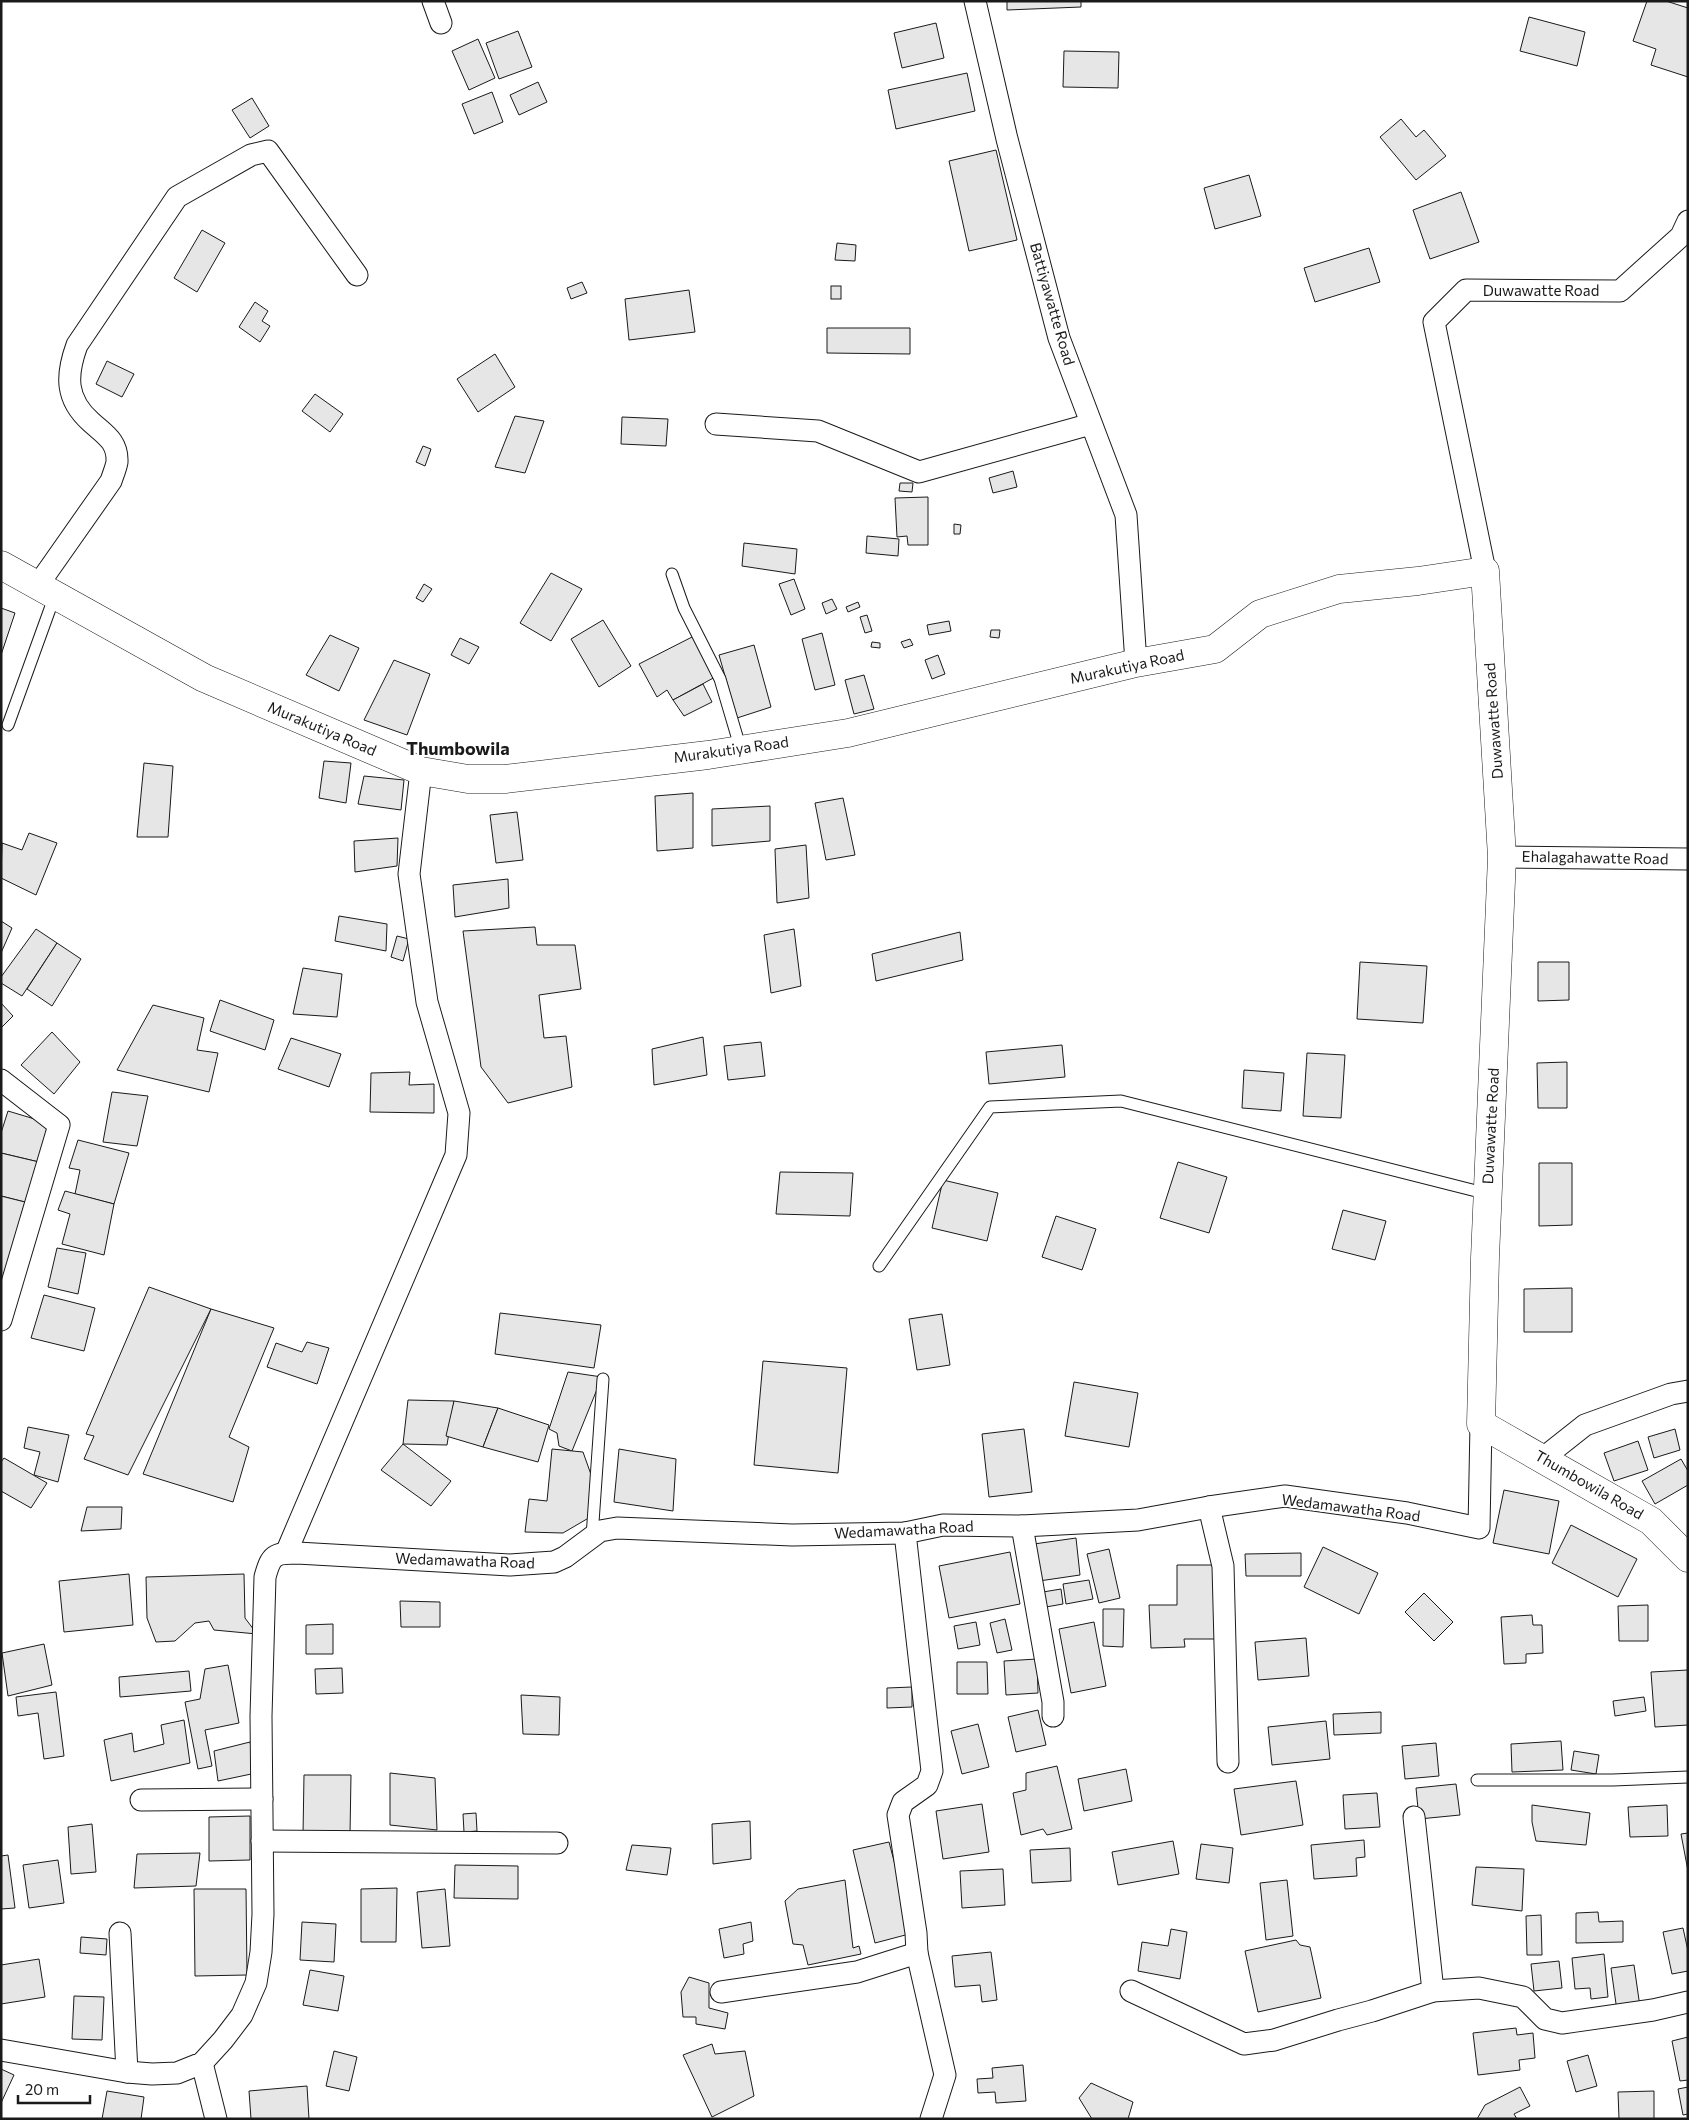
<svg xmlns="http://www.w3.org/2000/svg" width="1689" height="2120" font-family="Commissioner,sans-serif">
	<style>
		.building { fill: #e6e6e6; stroke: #1a1a1a }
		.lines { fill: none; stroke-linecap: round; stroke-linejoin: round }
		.lane-casing { stroke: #1a1a1a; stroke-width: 13 }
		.street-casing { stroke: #1a1a1a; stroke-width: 23 }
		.secondary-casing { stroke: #1a1a1a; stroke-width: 29 }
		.lane { stroke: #fff; stroke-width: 11 }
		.street { stroke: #fff; stroke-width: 21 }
		.secondary { stroke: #fff; stroke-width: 28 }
		.labels { text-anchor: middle; stroke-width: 4; stroke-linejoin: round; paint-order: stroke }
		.street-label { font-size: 15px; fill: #1a1a1a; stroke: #fff }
		.quarter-label { font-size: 18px; font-weight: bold; fill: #1a1a1a; stroke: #fff }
	</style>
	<rect width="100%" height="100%" fill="#fff"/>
	<!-- building -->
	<g class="building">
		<path d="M1007,1H1081V7L1007,10Z"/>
		<path d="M1647,1H1666L1688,8V77L1651,65L1656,49L1633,41Z"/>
		<path d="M1529,17L1585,32L1577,66L1520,51Z"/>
		<path d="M936,23L944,58L902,68L894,33Z"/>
		<path d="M518,31L532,67L499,79L486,43Z"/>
		<path d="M478,39L495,78L469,90L452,51Z"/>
		<path d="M1064,51L1119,52L1118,88L1063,87Z"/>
		<path d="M967,73L975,111L896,129L888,90Z"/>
		<path d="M538,82L547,102L519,115L510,95Z"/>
		<path d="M492,92L503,122L474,134L462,104Z"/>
		<path d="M252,98L269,126L250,138L232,110Z"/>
		<path d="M1401,119L1416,137L1424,130L1446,156L1416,180L1380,137Z"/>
		<path d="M996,150L1017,240L969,251L949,161Z"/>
		<path d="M1249,175L1261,216L1215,229L1204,188Z"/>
		<path d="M1461,192L1479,242L1430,259L1413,210Z"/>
		<path d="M202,230L225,243L197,292L174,278Z"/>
		<path d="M837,243L856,245L855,261L835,260Z"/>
		<path d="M1369,248L1380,282L1315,302L1304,268Z"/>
		<path d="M582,282L587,293L571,299L567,288Z"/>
		<rect x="831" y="286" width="10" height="13"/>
		<path d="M689,290L695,332L629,340L625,299Z"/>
		<path d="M255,302L268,311L262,321L270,326L260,342L239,327Z"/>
		<path d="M827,328H910V354L827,353Z"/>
		<path d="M495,354L515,387L478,412L457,379Z"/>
		<path d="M107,361L134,374L122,397L96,384Z"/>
		<path d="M315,394L343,414L330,432L302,411Z"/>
		<path d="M515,416L544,421L525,473L495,467Z"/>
		<path d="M622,417L668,419L666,446L621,444Z"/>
		<path d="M423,446L431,449L425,466L416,462Z"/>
		<path d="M1013,471L1017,487L993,493L989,478Z"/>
		<path d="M900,483H913L912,492L899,491Z"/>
		<path d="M928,497V545H908L907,536L897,537L895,498Z"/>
		<path d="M954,524L961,525L960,534H954Z"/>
		<path d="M867,536L899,539L898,556L866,553Z"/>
		<path d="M744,543L797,549L795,574L742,566Z"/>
		<path d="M551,573L582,589L551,641L520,623Z"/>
		<path d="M794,579L805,609L791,615L779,584Z"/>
		<path d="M424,584L432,589L423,602L416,598Z"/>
		<path d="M832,599L837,609L826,614L822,603Z"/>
		<path d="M858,602L860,607L848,612L846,607Z"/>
		<path d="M1,608L15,613L1,655Z"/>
		<path d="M867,615L872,631L865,633L860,617Z"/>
		<path d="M603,620L631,666L599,687L571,639Z"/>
		<path d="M949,621L951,631L929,635L927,625Z"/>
		<path d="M991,630H1000L999,638L990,637Z"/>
		<path d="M822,633L835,685L815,690L802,639Z"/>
		<path d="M330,635L359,648L339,691L306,675Z"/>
		<path d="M694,636L717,676L673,700L667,690L657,697L639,664Z"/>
		<path d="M460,638L479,647L469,664L451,655Z"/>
		<path d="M910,639L913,645L904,648L901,642Z"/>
		<path d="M872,642L880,643V648L871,647Z"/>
		<path d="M754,645L771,707L737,718L719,655Z"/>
		<path d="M938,655L945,674L932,679L925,660Z"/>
		<path d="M394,660L430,674L407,735L364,720Z"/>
		<path d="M864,675L874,709L854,714L845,680Z"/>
		<path d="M703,684L712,702L684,716L673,700Z"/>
		<path d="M324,761L351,763L346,803L319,798Z"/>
		<path d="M144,763L173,766L168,837H137Z"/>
		<path d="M364,776L404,780L401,810L358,804Z"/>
		<path d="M693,793V848L657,851L655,796Z"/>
		<path d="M843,798L855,855L826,860L815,803Z"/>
		<path d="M770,806V841L712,846V809Z"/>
		<path d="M517,812L523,860L496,863L490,815Z"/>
		<path d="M29,833L57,843L36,895L1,878L2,843L22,850Z"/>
		<path d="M398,838L397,866L355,872L354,841Z"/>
		<path d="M806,845L809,898L777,903L775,849Z"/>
		<path d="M508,879L509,908L455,917L453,885Z"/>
		<path d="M339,916L387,924L386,951L335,941Z"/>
		<path d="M1,921L12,928L1,953Z"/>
		<path d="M535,927L537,945H575L581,989L539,995L544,1038L566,1036L572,1087L508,1103L481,1067L463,931Z"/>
		<path d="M36,929L57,943L22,996L1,983V977Z"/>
		<path d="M794,929L801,986L771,993L764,935Z"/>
		<path d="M960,932L963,960L876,981L872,954Z"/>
		<path d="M397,936L409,939L403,961L391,957Z"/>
		<path d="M57,943L81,959L52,1006L27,989Z"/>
		<path d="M1360,962L1427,966L1423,1023L1357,1019Z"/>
		<path d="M1538,962H1569V1000L1538,1001Z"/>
		<path d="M303,968L342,974L337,1017L293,1014Z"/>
		<path d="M220,1000L274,1020L265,1050L210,1031Z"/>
		<path d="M1,1003L13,1016L1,1028Z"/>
		<path d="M153,1005L204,1018L197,1050L218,1053L209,1092L117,1070Z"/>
		<path d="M52,1032L80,1062L54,1094L21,1065Z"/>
		<path d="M703,1037L707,1075L654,1085L652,1049Z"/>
		<path d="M291,1038L341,1054L329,1087L278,1069Z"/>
		<path d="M761,1042L765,1076L728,1080L724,1046Z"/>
		<path d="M1062,1045L1065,1077L989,1084L986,1052Z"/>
		<path d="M1307,1053L1345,1055L1341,1118L1303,1116Z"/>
		<path d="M1567,1062V1108H1538L1537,1063Z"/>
		<path d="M1244,1070L1284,1073L1281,1111L1242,1108Z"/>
		<path d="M410,1072L409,1085L434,1084V1113L370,1112L371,1073Z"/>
		<path d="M112,1092L148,1096L137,1146L103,1142Z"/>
		<path d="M8,1111L48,1123L39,1162L1,1153V1133Z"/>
		<path d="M78,1140L129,1153L114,1204L75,1194L80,1170L69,1168Z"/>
		<path d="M1,1153L39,1162L25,1202L1,1196Z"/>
		<path d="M1178,1162L1227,1177L1209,1233L1160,1218Z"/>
		<path d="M1539,1163H1572V1225L1539,1226Z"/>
		<path d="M780,1172L853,1173L850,1216L776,1214Z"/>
		<path d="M943,1180L998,1193L987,1241L932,1228Z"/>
		<path d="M65,1191L114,1204L104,1255L62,1244L70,1214L58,1210Z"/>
		<path d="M1,1196L25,1202L1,1287Z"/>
		<path d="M1343,1210L1386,1221L1375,1260L1332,1249Z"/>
		<path d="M1056,1216L1096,1229L1082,1270L1042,1257Z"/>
		<path d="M57,1248L86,1253L78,1294L48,1287Z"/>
		<path d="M149,1287L211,1309L128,1475L84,1459L94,1436L86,1434Z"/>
		<path d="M1572,1288V1332H1524V1289Z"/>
		<path d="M44,1295L95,1308L84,1351L31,1338Z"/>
		<path d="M211,1309L274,1328L229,1437L249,1447L233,1502L143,1474Z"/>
		<path d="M500,1313L601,1325L594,1368L495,1354Z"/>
		<path d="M942,1314L950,1365L917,1370L909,1319Z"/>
		<path d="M307,1342L329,1348L317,1384L267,1367L276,1343L302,1352Z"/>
		<path d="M763,1361L847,1368L838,1473L754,1465Z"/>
		<path d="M568,1372L602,1377L572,1451L559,1446L557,1433L549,1429Z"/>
		<path d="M1074,1382L1138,1393L1129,1447L1065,1436Z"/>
		<path d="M408,1400L454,1401L447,1445L403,1444Z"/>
		<path d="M454,1401L498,1408L483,1447L446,1436Z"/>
		<path d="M498,1408L549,1425L538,1462L483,1447Z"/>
		<path d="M28,1427L69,1435L58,1482L34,1475L40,1452L24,1448Z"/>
		<path d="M1024,1429L1032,1492L989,1497L982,1434Z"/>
		<path d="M1675,1429L1680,1450L1654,1458L1648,1437Z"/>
		<path d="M1638,1441L1648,1470L1614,1481L1604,1453Z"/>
		<path d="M403,1444L451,1481L431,1506L381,1470Z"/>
		<path d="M552,1449L583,1452L594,1483L592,1516L563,1533L525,1532L529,1499L547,1501Z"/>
		<path d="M619,1449L676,1459L673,1511L614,1502Z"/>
		<path d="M4,1458L47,1483L31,1508L1,1491V1462Z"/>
		<path d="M1681,1459L1688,1471V1485L1655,1504L1642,1481Z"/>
		<path d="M1504,1490L1559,1501L1549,1554L1493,1543Z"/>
		<path d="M87,1507H122L121,1529L81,1531Z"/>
		<path d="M1571,1525L1637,1559L1618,1597L1552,1563Z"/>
		<path d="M1076,1538L1080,1575L1039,1581L1034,1544Z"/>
		<path d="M1323,1547L1378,1573L1359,1614L1304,1587Z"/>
		<path d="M1109,1549L1120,1598L1099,1603L1087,1554Z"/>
		<path d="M1010,1552L1020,1604L949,1618L939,1566Z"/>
		<path d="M1301,1553V1576H1246L1245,1554Z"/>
		<path d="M1177,1565H1221L1220,1639H1184L1185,1647L1151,1648L1149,1605H1177Z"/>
		<path d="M129,1574L133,1625L64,1632L59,1581Z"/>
		<path d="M244,1574L245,1618L257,1634L214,1630L209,1621L195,1623L175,1641L156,1642L147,1618L146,1577Z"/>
		<path d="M1089,1580L1093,1599L1066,1604L1063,1584Z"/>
		<path d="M1061,1589L1063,1604L1046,1607L1043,1592Z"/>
		<path d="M1424,1593L1453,1622L1434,1641L1405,1612Z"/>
		<path d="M400,1601L440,1602V1627H401Z"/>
		<path d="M1648,1605V1641H1619L1618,1606Z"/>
		<path d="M1103,1609H1124L1123,1647L1103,1646Z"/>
		<path d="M1532,1615L1533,1625H1542L1543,1653L1526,1654V1663L1504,1664L1501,1617Z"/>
		<path d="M1005,1619L1012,1650L997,1653L990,1623Z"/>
		<path d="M976,1622L980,1645L958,1649L954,1626Z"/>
		<path d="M1094,1622L1106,1686L1071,1693L1059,1629Z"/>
		<path d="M333,1624V1654H306V1625Z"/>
		<path d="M1306,1638L1309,1676L1258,1680L1255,1642Z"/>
		<path d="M44,1644L52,1685L8,1696L2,1653Z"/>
		<path d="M1037,1659L1038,1693L1006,1695L1004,1661Z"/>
		<path d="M957,1662H987L988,1694H957Z"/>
		<path d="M228,1665L239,1723L205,1730L212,1766L198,1769L185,1702L200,1699L205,1669Z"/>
		<path d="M342,1668L343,1693L316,1694L315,1669Z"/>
		<path d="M1688,1670V1725L1655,1727L1651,1672Z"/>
		<path d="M189,1671L191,1691L120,1697L119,1677Z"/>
		<path d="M912,1687V1707L887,1708V1688Z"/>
		<path d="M56,1692L64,1756L44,1759L38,1713L18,1716L16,1697Z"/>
		<path d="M521,1695L560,1697L559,1735L523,1734Z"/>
		<path d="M1644,1697L1646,1711L1615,1716L1613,1701Z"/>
		<path d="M1038,1710L1046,1745L1016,1752L1008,1717Z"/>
		<path d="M1381,1712V1733L1334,1735L1333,1714Z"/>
		<path d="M184,1720L190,1763L111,1781L104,1740L132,1733L134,1752L164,1744L161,1725Z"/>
		<path d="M1326,1721L1330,1759L1272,1765L1268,1727Z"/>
		<path d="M978,1724L989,1767L962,1774L951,1731Z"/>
		<path d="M1561,1741L1563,1770L1512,1772L1511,1744Z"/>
		<path d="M250,1742L256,1773L218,1781L214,1751Z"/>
		<path d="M1436,1743L1439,1776L1405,1779L1402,1746Z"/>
		<path d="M1574,1751L1599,1755L1596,1774L1571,1770Z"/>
		<path d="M1057,1766L1072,1829L1047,1835L1043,1829L1021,1835L1013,1793L1026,1790V1773Z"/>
		<path d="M1126,1769L1132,1801L1084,1811L1078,1779Z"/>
		<path d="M390,1773L435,1778L437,1830L390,1825Z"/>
		<path d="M304,1775H351L350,1835H303Z"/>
		<path d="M1296,1781L1303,1825L1241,1835L1234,1789Z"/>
		<path d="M1456,1784L1460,1815L1419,1819L1416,1788Z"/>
		<path d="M1377,1793L1380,1827L1345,1829L1343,1795Z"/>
		<path d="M982,1804L989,1852L943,1859L936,1811Z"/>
		<path d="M1532,1805L1590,1813L1586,1845L1536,1841L1532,1822Z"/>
		<path d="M1667,1805L1668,1836L1630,1837L1628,1807Z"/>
		<path d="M476,1813L477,1831L464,1832L463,1814Z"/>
		<path d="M250,1816V1860L209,1861V1817Z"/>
		<path d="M750,1821L751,1859L713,1864L712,1824Z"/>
		<path d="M92,1824L96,1872L71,1874L68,1827Z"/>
		<path d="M1688,1833V1871L1681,1834Z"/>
		<path d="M1364,1840L1365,1857L1356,1858L1357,1876L1314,1879L1311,1845Z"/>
		<path d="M1173,1841L1179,1874L1118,1885L1112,1852Z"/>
		<path d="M889,1842L913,1933L875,1943L853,1850Z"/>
		<path d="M1201,1844L1233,1848L1229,1883L1196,1879Z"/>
		<path d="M632,1845L671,1848L667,1875L626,1870Z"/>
		<path d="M1070,1848L1071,1881L1032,1883L1030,1850Z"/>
		<path d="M200,1853L196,1886L134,1888L137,1854Z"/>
		<path d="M8,1855L15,1908L1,1909V1856Z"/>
		<path d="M58,1860L64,1903L29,1908L23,1865Z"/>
		<path d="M455,1865L518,1866V1899L454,1898Z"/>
		<path d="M1476,1867L1524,1869L1522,1911L1472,1905Z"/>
		<path d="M1003,1869L1005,1905L962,1908L960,1871Z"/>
		<path d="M845,1880L853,1948L859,1946L861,1954L808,1965L803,1945L793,1944L785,1901L798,1889Z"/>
		<path d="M1287,1880L1293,1936L1266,1940L1260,1883Z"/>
		<path d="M397,1888L396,1942H361V1889Z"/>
		<path d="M194,1889H246L247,1975L195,1976Z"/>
		<path d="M445,1889L450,1946L422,1948L417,1892Z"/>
		<path d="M1598,1912L1599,1922L1623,1921V1942L1576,1943V1913Z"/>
		<path d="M1541,1915L1542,1955H1527L1526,1916Z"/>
		<path d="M302,1922L336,1924L334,1962L300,1960Z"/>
		<path d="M751,1922L753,1941L743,1944L744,1954L724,1958L719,1929Z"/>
		<path d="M1683,1928L1688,1951V1971L1672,1974L1663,1932Z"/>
		<path d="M1171,1929L1187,1932L1180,1979L1138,1971L1142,1942L1168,1946Z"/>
		<path d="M81,1937L107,1939L106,1955L80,1953Z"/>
		<path d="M1296,1940L1300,1945L1310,1947L1321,1998L1258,2012L1245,1951Z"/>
		<path d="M991,1952L997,2000L982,2002L980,1985L955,1987L952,1956Z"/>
		<path d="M1604,1954L1608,1997L1591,1999L1590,1988L1575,1989L1572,1958Z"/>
		<path d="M39,1959L45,1997L1,2004V1965Z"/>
		<path d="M1559,1961L1562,1988L1534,1991L1531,1964Z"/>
		<path d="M1634,1965L1640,2007L1617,2011L1611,1968Z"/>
		<path d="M310,1970L344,1976L338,2011L303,2005Z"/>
		<path d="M689,1977L709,1983V2008L728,2013L725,2029L696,2024V2017H683L681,1992Z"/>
		<path d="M74,1996L104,1997L102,2040L72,2039Z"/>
		<path d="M1516,2028L1517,2035L1533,2033L1535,2058L1519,2060L1520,2070L1478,2075L1473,2033Z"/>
		<path d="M1688,2037V2080L1680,2081L1672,2041Z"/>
		<path d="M712,2044L715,2054L745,2051L754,2096L712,2117L683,2055Z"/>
		<path d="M334,2051L357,2057L349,2091L326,2086Z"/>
		<path d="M1588,2055L1597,2086L1576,2092L1567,2061Z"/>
		<path d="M1023,2065L1026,2101L996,2103L995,2092L978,2093L977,2079L993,2078L992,2068Z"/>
		<path d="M1,2069L14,2075L1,2103Z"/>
		<path d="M1091,2083L1133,2102L1128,2119H1092L1079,2098Z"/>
		<path d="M307,2086L309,2119H251L249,2091Z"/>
		<path d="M1520,2087L1530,2106L1514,2114L1517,2119H1477L1485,2105Z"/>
		<path d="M1688,2087V2114L1683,2115L1678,2089Z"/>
		<path d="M107,2091L144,2097L141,2119H102Z"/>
		<path d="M1654,2091V2119H1619L1618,2092Z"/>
	</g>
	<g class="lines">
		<!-- lane casing -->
		<g class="lane-casing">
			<g id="lane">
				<path d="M672,574L684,608L720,679L741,750"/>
				<path d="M8,725L55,595"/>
				<path d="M879,1266L990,1107L1121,1101L1488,1194"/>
				<path d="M592,1537L603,1379"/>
				<path d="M1477,1780H1613L1688,1777"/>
			</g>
		</g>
		<!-- street casing -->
		<g class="street-casing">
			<g id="street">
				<path d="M433,1L441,23"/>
				<path d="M975,1L1007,139L1059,338L1126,515L1136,663"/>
				<path d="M716,424L818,431L919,472L1091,424"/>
				<path d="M1485,571L1434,322L1466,290L1620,291L1681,236L1688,221"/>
				<path d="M38,585L111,481C113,475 116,468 117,462C118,441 104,434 91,422C65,399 66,375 77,345L177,197L251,155L268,151L357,275"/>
				<path d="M1502,857L1688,859"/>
				<path d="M1,1080L59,1125L1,1320"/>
				<path d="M1542,1459L1585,1425L1671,1394L1688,1391"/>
				<path d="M1209,1507L1223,1566L1228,1762"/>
				<path d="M1022,1526L1053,1702V1716"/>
				<path d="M905,1533L932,1771L927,1785L903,1802L898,1815L916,1933L917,1953L945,2075L931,2119"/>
				<path d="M286,1553L456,1155L459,1113L427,1002L409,874L421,771"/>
				<path d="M141,1800L262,1799"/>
				<path d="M1414,1817L1433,1991"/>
				<path d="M262,1841L557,1843"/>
				<path d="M120,1933L127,2072"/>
				<path d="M1131,1991L1244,2044L1274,2040L1338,2020L1372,2011L1433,1991L1479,1988L1523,1997L1545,2019L1562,2023L1653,2010L1688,2002"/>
				<path d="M721,1992L857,1972L917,1953"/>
				<path d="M1,2050L127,2072L152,2074L177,2073L202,2063L223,2040L242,2015L256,1983L261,1952L263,1914L261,1716L265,1577C271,1555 274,1553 297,1553L510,1565L554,1562L565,1557L600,1531L617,1528L792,1535L905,1533L943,1525L1022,1526L1138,1520L1209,1507L1285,1496L1407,1513L1479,1528L1481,1424"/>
				<path d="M202,2063L216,2119"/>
			</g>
		</g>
		<!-- secondary casing -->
		<g class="secondary-casing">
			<path id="secondary" d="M1,565L204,678L421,771L468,779H505L708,755L848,733L1136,663L1215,649L1260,614L1339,589L1418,581L1485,571L1502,857L1485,1258L1481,1424L1651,1521L1688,1558"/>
		</g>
		<!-- lane -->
		<use href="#lane" class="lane"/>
		<!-- street -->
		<use href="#street" class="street"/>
		<!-- secondary -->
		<use href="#secondary" class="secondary"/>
	</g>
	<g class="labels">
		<!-- street labels -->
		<g class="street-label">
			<text x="1541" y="296">Duwawatte Road</text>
			<text transform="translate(1052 304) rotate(74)" y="5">Battiyawatte Road</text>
			<text transform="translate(1127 667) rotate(-12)" y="5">Murakutiya Road</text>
			<text transform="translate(1494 721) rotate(-94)" y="5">Duwawatte Road</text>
			<text transform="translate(322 729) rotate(23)" y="5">Murakutiya Road</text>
			<text transform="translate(731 750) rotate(-8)" y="5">Murakutiya Road</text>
			<text transform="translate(1595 858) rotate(1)" y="5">Ehalagahawatte Road</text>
			<text transform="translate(1491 1126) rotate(-87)" y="5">Duwawatte Road</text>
			<text transform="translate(1589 1485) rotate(30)" y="5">Thumbowila Road</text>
			<text transform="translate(1351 1508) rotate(7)" y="5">Wedamawatha Road</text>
			<text transform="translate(904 1530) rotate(-3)" y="5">Wedamawatha Road</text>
			<text transform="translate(465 1561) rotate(2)" y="5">Wedamawatha Road</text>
		</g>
		<!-- quarter labels -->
		<g class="quarter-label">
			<text x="458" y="755">Thumbowila</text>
		</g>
	</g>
	<!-- border -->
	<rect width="1689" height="2120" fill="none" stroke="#1a1a1a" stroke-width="5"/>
	<!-- scale -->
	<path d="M18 2095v8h72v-8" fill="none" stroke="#1a1a1a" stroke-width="2.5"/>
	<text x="25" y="2095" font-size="15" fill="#1a1a1a" stroke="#ffffff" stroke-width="4" paint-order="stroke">20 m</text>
</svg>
